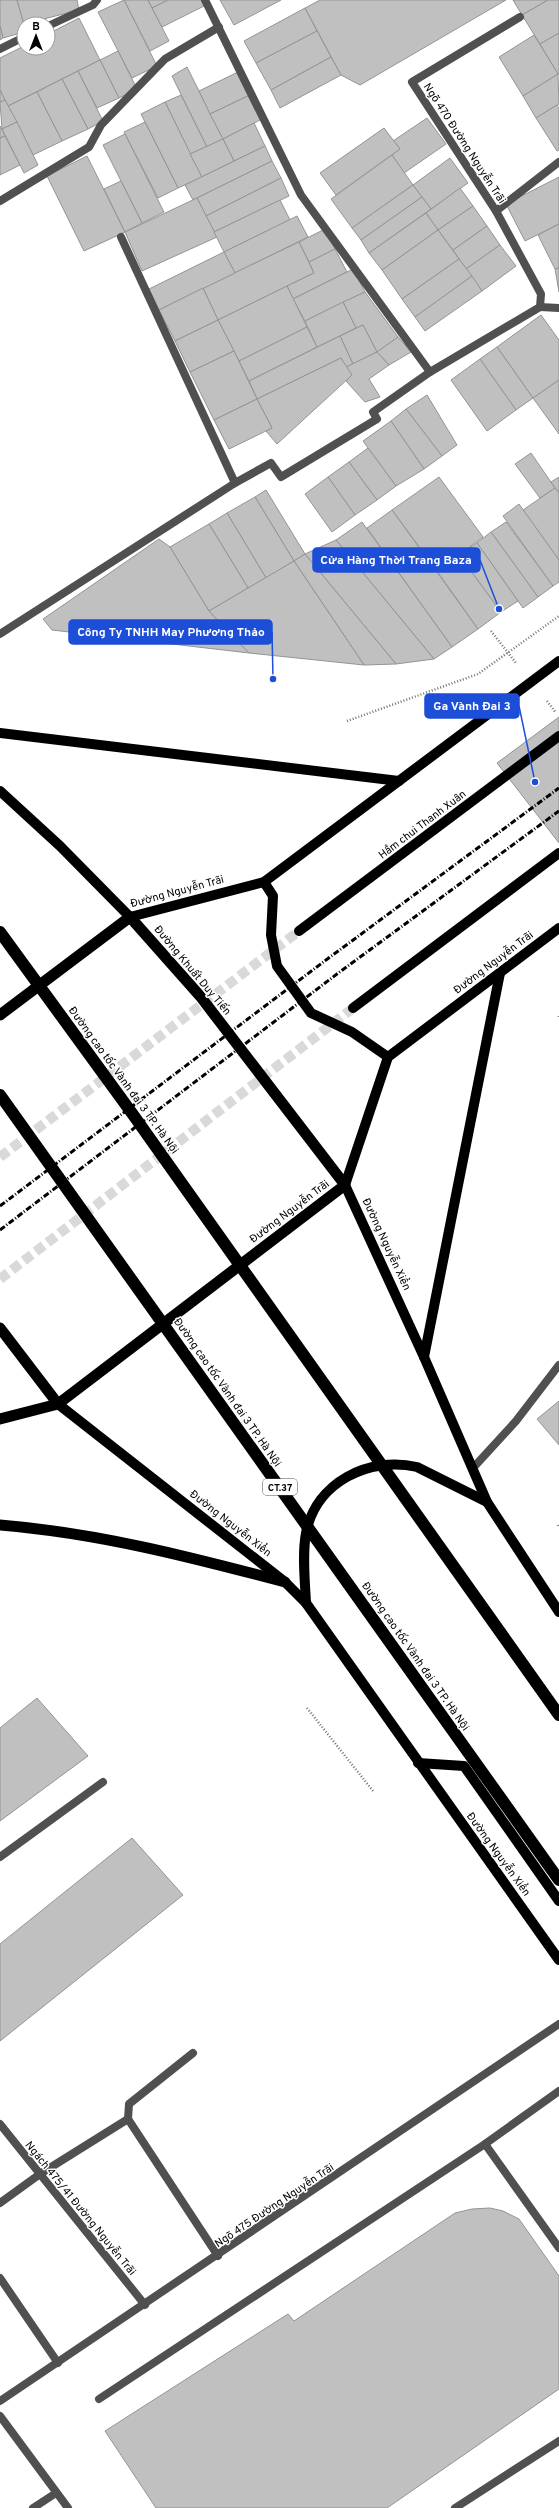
<svg xmlns="http://www.w3.org/2000/svg" width="559" height="2508" font-family="Overpass,sans-serif">
	<style>
		.building { fill: #c0c0c0; stroke: #949494 }
		.lines { fill: none; stroke-linecap: round; stroke-linejoin: round }
		.primary-tunnel { stroke: #d9d9d9; stroke-width: 10; stroke-dasharray: 10 5; stroke-linecap: butt }
		.path { stroke: #727272; stroke-width: 2.5; stroke-dasharray: 1 2; stroke-linecap: butt }
		.service { stroke: #505050; stroke-width: 8 }
		.minor { stroke: #505050; stroke-width: 8 }
		.primary { stroke: #000; stroke-width: 10 }
		.trunk { stroke: #000; stroke-width: 11 }
		.motorway { stroke: #000; stroke-width: 12 }
		.rail { stroke: #000; stroke-width: 3; stroke-dasharray: 6 2 1 2; stroke-linecap: butt }
		.labels { text-anchor: middle; stroke-width: 3; stroke-linejoin: round; paint-order: stroke }
		.shield { fill: #fff; stroke: #4c4c4c; stroke-width: 1 }
		.shield-label { font-size: 10px; font-weight: bold; fill: #000 }
		.street-label { font-size: 11px; fill: #000; stroke: #fff }
		.leader { fill: none; stroke: #1d4ed8; stroke-width: 1.5 }
		.callout-dot { fill: #1d4ed8; stroke: #fff; stroke-width: 1.5 }
		.callout { fill: #1d4ed8; stroke: #1d4ed8; stroke-width: 1.5 }
		.callout-label { font-size: 12px; text-anchor: middle; font-weight: bold; fill: #fff }
	</style>
	<rect width="100%" height="100%" fill="#fff"/>
	<!-- building -->
	<g class="building">
		<path d="M0,0H17L24,24V32L3,38L0,26Z"/>
		<path d="M17,0H77L79,10L24,24Z"/>
		<path d="M124,0H148L169,41L150,51Z"/>
		<path d="M124,0L157,66L132,78L98,12Z"/>
		<path d="M148,0H168L152,8Z"/>
		<path d="M168,0H201L204,6L162,27L152,8Z"/>
		<path d="M220,0H281L234,25Z"/>
		<path d="M320,0H506L360,85L341,75L305,8Z"/>
		<path d="M513,0H548L522,15Z"/>
		<path d="M548,0H559V33L540,44L522,15Z"/>
		<path d="M305,8L317,31L256,63L244,41Z"/>
		<path d="M79,18L100,60L8,106L0,90V58L24,46V48H48V34Z"/>
		<path d="M0,26L3,38L0,40Z"/>
		<path d="M317,31L331,57L271,90L256,63Z"/>
		<path d="M559,33V74H558L540,44Z"/>
		<path d="M534,35L558,74L523,96L499,57Z"/>
		<path d="M118,51L137,89L119,98L100,60Z"/>
		<path d="M331,57L341,75L280,108L271,90Z"/>
		<path d="M100,60L119,98L97,108L78,71Z"/>
		<path d="M187,67L223,139L207,147L172,76Z"/>
		<path d="M78,71L103,121L88,129L62,79Z"/>
		<path d="M238,72L250,95L210,114L199,91Z"/>
		<path d="M558,74L559,104L536,118L523,96Z"/>
		<path d="M62,79L88,129L62,141L37,92Z"/>
		<path d="M0,90L5,100L0,102Z"/>
		<path d="M37,92L62,141L33,155L8,106Z"/>
		<path d="M181,95L207,147L190,154L165,102Z"/>
		<path d="M250,95L262,119L223,139L210,114Z"/>
		<path d="M5,100L17,122L2,129L0,102Z"/>
		<path d="M165,102L202,177L178,188L141,114Z"/>
		<path d="M557,105L559,108V150L557,151L536,118Z"/>
		<path d="M427,118L446,144L404,173L392,155L400,149L393,141Z"/>
		<path d="M17,122L38,165L24,173L2,129Z"/>
		<path d="M145,122L178,188L158,198L124,132Z"/>
		<path d="M254,123L265,146L234,161L223,139Z"/>
		<path d="M0,126L5,136L0,138Z"/>
		<path d="M384,128L400,149L336,195L320,173Z"/>
		<path d="M125,134L164,212L142,223L103,145Z"/>
		<path d="M5,136L20,165L0,175V138Z"/>
		<path d="M223,139L234,161L202,177L190,154Z"/>
		<path d="M265,146L272,161L193,200L185,185Z"/>
		<path d="M392,155L413,185L352,228L331,199Z"/>
		<path d="M87,156L125,232L84,251L47,176Z"/>
		<path d="M450,158L468,183L431,209L413,185Z"/>
		<path d="M272,161L281,178L206,216L197,198Z"/>
		<path d="M559,177V224L525,241L506,204Z"/>
		<path d="M281,178L289,196L214,232L206,216Z"/>
		<path d="M121,181L142,223L125,232L104,189Z"/>
		<path d="M413,185L422,197L361,240L352,228Z"/>
		<path d="M460,188L473,206L438,230L426,213Z"/>
		<path d="M422,197L431,209L369,253L361,240Z"/>
		<path d="M197,198L217,237L142,271L125,232Z"/>
		<path d="M280,200L290,220L224,252L214,232Z"/>
		<path d="M473,206L487,226L453,250L438,230Z"/>
		<path d="M426,213L438,230L382,270L369,253Z"/>
		<path d="M297,216L308,237L235,273L224,252Z"/>
		<path d="M559,224V268L555,269L538,235Z"/>
		<path d="M487,226L500,245L466,269L453,250Z"/>
		<path d="M325,229L335,249L309,262L299,242Z"/>
		<path d="M438,230L459,259L402,299L382,270Z"/>
		<path d="M299,242L314,273L218,320L203,288Z"/>
		<path d="M500,245L516,266L482,291L466,269Z"/>
		<path d="M335,249L347,272L293,299L287,286L314,273L309,262Z"/>
		<path d="M224,252L235,273L159,310L149,289Z"/>
		<path d="M459,259L472,276L415,317L402,299Z"/>
		<path d="M559,268V292L555,269Z"/>
		<path d="M353,269L365,292L305,321L293,299Z"/>
		<path d="M472,276L482,291L425,331L415,317Z"/>
		<path d="M287,286L307,327L239,361L218,320Z"/>
		<path d="M203,288L218,320L175,341L159,310Z"/>
		<path d="M365,292L398,337L377,352L363,325L356,328L343,302Z"/>
		<path d="M343,302L356,328L317,347L305,321Z"/>
		<path d="M541,315L559,340V380L533,398L497,347Z"/>
		<path d="M218,320L234,351L190,372L175,341Z"/>
		<path d="M363,325L377,352L353,364L340,336Z"/>
		<path d="M307,327L317,347L249,381L239,361Z"/>
		<path d="M340,336L353,364L346,367L341,358L257,399L249,381Z"/>
		<path d="M398,337L411,352L389,365L377,352Z"/>
		<path d="M497,347L533,398L516,410L480,359Z"/>
		<path d="M234,351L257,399L214,420L190,372Z"/>
		<path d="M377,352L389,365L369,379L380,397L365,402L346,381L352,375L346,367Z"/>
		<path d="M341,358L352,375L277,444L266,431L272,428L257,399Z"/>
		<path d="M480,359L516,410L487,431L451,380Z"/>
		<path d="M559,380V434L533,398Z"/>
		<path d="M427,395L457,445L442,456L406,409Z"/>
		<path d="M257,399L272,428L229,449L214,420Z"/>
		<path d="M406,409L442,456L424,469L391,421Z"/>
		<path d="M391,421L424,469L396,486L363,441Z"/>
		<path d="M368,448L396,486L377,500L349,462Z"/>
		<path d="M531,453L555,488L540,498L515,464Z"/>
		<path d="M349,462L377,500L355,515L328,477Z"/>
		<path d="M328,477L355,515L332,532L305,494Z"/>
		<path d="M439,477L483,537L437,571L392,510Z"/>
		<path d="M559,477V493L551,482Z"/>
		<path d="M555,488L559,493V560L523,510Z"/>
		<path d="M266,490L305,554L294,561L255,497Z"/>
		<path d="M255,497L294,561L266,578L227,513Z"/>
		<path d="M519,504L559,560V582L553,586L503,516Z"/>
		<path d="M392,510L478,629L452,647L367,528Z"/>
		<path d="M227,513L266,578L248,588L209,524Z"/>
		<path d="M362,522L452,647L434,659L336,540Z"/>
		<path d="M506,522L553,586L538,597L491,532Z"/>
		<path d="M209,524L248,588L209,611L170,547Z"/>
		<path d="M491,532L538,597L523,608L477,543Z"/>
		<path d="M159,539L170,547L209,611L249,653L52,630L43,619Z"/>
		<path d="M336,540L434,659L396,664L305,554Z"/>
		<path d="M477,543L518,601L501,612L459,555Z"/>
		<path d="M305,554L396,664L364,665L294,561Z"/>
		<path d="M459,555L501,612L478,629L437,571Z"/>
		<path d="M294,561L364,665L249,653L209,611Z"/>
		<path d="M559,717V843L497,763Z"/>
		<path d="M559,1401V1445L537,1419Z"/>
		<path d="M37,1698L88,1756L0,1821V1728Z"/>
		<path d="M132,1838L183,1895L0,2041V1944Z"/>
		<path d="M490,2208L503,2211L519,2219L559,2276V2389L387,2508H156L105,2431L288,2314L294,2321L455,2213L472,2209Z"/>
	</g>
	<g class="lines">
		<!-- primary-tunnel -->
		<g class="primary-tunnel">
			<path d="M0,1157L299,931"/>
			<path d="M0,1279L353,1008"/>
		</g>
		<!-- path -->
		<g class="path">
			<path d="M491,631L516,663"/>
			<path d="M547,701L556,713"/>
			<path d="M347,721L478,674L559,616"/>
			<path d="M559,1017V1016"/>
			<path d="M558,1525L559,1527"/>
			<path d="M307,1708L373,1791"/>
		</g>
		<!-- service -->
		<g class="service">
			<path d="M520,17L412,82L496,211L541,294L540,307L559,308"/>
			<path d="M48,26L93,5L97,0"/>
			<path d="M0,49L24,37"/>
			<path d="M0,201L89,147L101,125L165,59L219,27"/>
			<path d="M496,211L559,162"/>
			<path d="M121,237L235,483"/>
			<path d="M430,372L540,307"/>
			<path d="M0,634L235,483L271,463L281,477L377,419L373,412L430,372L301,195L205,0"/>
			<path d="M473,1468L516,1421L559,1365"/>
			<path d="M128,2119L129,2104L193,2053"/>
			<path d="M0,2124L145,2305"/>
			<path d="M485,2144L559,2248"/>
			<path d="M0,2203L40,2174L128,2119L218,2256"/>
			<path d="M0,2278L58,2363"/>
			<path d="M99,2399L485,2144L559,2091"/>
			<path d="M0,2416L68,2508"/>
			<path d="M33,2508L56,2493"/>
			<path d="M455,2508L559,2441"/>
		</g>
		<!-- minor -->
		<g class="minor">
			<path d="M0,1857L103,1782"/>
			<path d="M0,2401L559,2024"/>
		</g>
		<!-- primary -->
		<g class="primary">
			<path d="M0,733L399,781"/>
			<path d="M0,791L60,846L130,917L264,882L559,661"/>
			<path d="M264,882L273,896L271,935L277,966L311,1013L352,1032L388,1057"/>
			<path d="M559,928L388,1057L345,1185L424,1357L487,1502L559,1612"/>
			<path d="M299,931L559,736"/>
			<path d="M353,1008L559,853"/>
			<path d="M424,1357L500,973"/>
			<path d="M58,1404L285,1582L306,1603L559,1960"/>
			<path d="M306,1603C305,1581 302,1555 306,1533C316,1482 369,1456 417,1467L487,1502"/>
			<path d="M418,1763L464,1766L559,1901"/>
		</g>
		<!-- trunk -->
		<g class="trunk">
			<path d="M0,1015L130,917L200,996L345,1185L58,1404L0,1419"/>
			<path d="M0,1328L58,1404"/>
			<path d="M0,1525C98,1533 190,1557 285,1582"/>
		</g>
		<!-- motorway -->
		<g class="motorway">
			<path d="M0,932L134,1116L559,1715"/>
			<path d="M0,1095L559,1880"/>
		</g>
		<!-- rail -->
		<g class="rail">
			<path d="M0,1206L326,960L559,788"/>
			<path d="M0,1230L337,974L559,811"/>
		</g>
	</g>
	<g class="labels">
		<!-- shield labels -->
		<rect class="shield" x="263" y="1479" width="34" height="16" rx="3"/>
		<g class="shield-label">
			<text x="280" y="1491">CT.37</text>
		</g>
		<!-- street labels -->
		<g class="street-label">
			<text transform="translate(465 143) rotate(57)" y="4">Ngõ 470 Đường Nguyễn Trãi</text>
			<text transform="translate(422 824) rotate(-37)" y="4">Hầm chui Thanh Xuân</text>
			<text transform="translate(177 891) rotate(-15)" y="4">Đường Nguyễn Trãi</text>
			<text transform="translate(493 962) rotate(-37)" y="4">Đường Nguyễn Trãi</text>
			<text transform="translate(193 970) rotate(50)" y="4">Đường Khuất Duy Tiến</text>
			<text transform="translate(124 1080) rotate(54)" y="4">Đường cao tốc Vành đai 3 TP. Hà Nội</text>
			<text transform="translate(289 1211) rotate(-37)" y="4">Đường Nguyễn Trãi</text>
			<text transform="translate(387 1244) rotate(65)" y="4">Đường Nguyễn Xiển</text>
			<text transform="translate(228 1392) rotate(55)" y="4">Đường cao tốc Vành đai 3 TP. Hà Nội</text>
			<text transform="translate(231 1523) rotate(38)" y="4">Đường Nguyễn Xiển</text>
			<text transform="translate(416 1656) rotate(55)" y="4">Đường cao tốc Vành đai 3 TP. Hà Nội</text>
			<text transform="translate(499 1854) rotate(54)" y="4">Đường Nguyễn Xiển</text>
			<text transform="translate(274 2205) rotate(-34)" y="4">Ngõ 475 Đường Nguyễn Trãi</text>
			<text transform="translate(81 2208) rotate(51)" y="4">Ngách 475/41 Đường Nguyễn Trãi</text>
		</g>
	</g>
	<!-- callouts -->
	<path class="leader" d="M499 609L480 560M273 679L272 632M535 782L519 706"/>
	<g class="callout-dot">
		<circle cx="499" cy="609" r="4"/>
		<circle cx="273" cy="679" r="4"/>
		<circle cx="535" cy="782" r="4"/>
	</g>
	<g class="callout">
		<rect x="313" y="548" width="167" height="24" rx="4"/>
		<rect x="69" y="620" width="203" height="24" rx="4"/>
		<rect x="425" y="694" width="94" height="24" rx="4"/>
	</g>
	<g class="callout-label">
		<text x="396" y="564">Cửa Hàng Thời Trang Baza</text>
		<text x="171" y="636">Công Ty TNHH May Phương Thảo</text>
		<text x="472" y="710">Ga Vành Đai 3</text>
	</g>
	<!-- north arrow -->
	<g transform="translate(36 36)"><circle r="19" fill="#ffffff" stroke="#999999"/>
	<path d="M0-3L7 15L0 10L-7 15Z" fill="#000000"/>
	<text y="-6" font-size="11" font-weight="bold" text-anchor="middle" fill="#000000">B</text>
	</g>
</svg>
